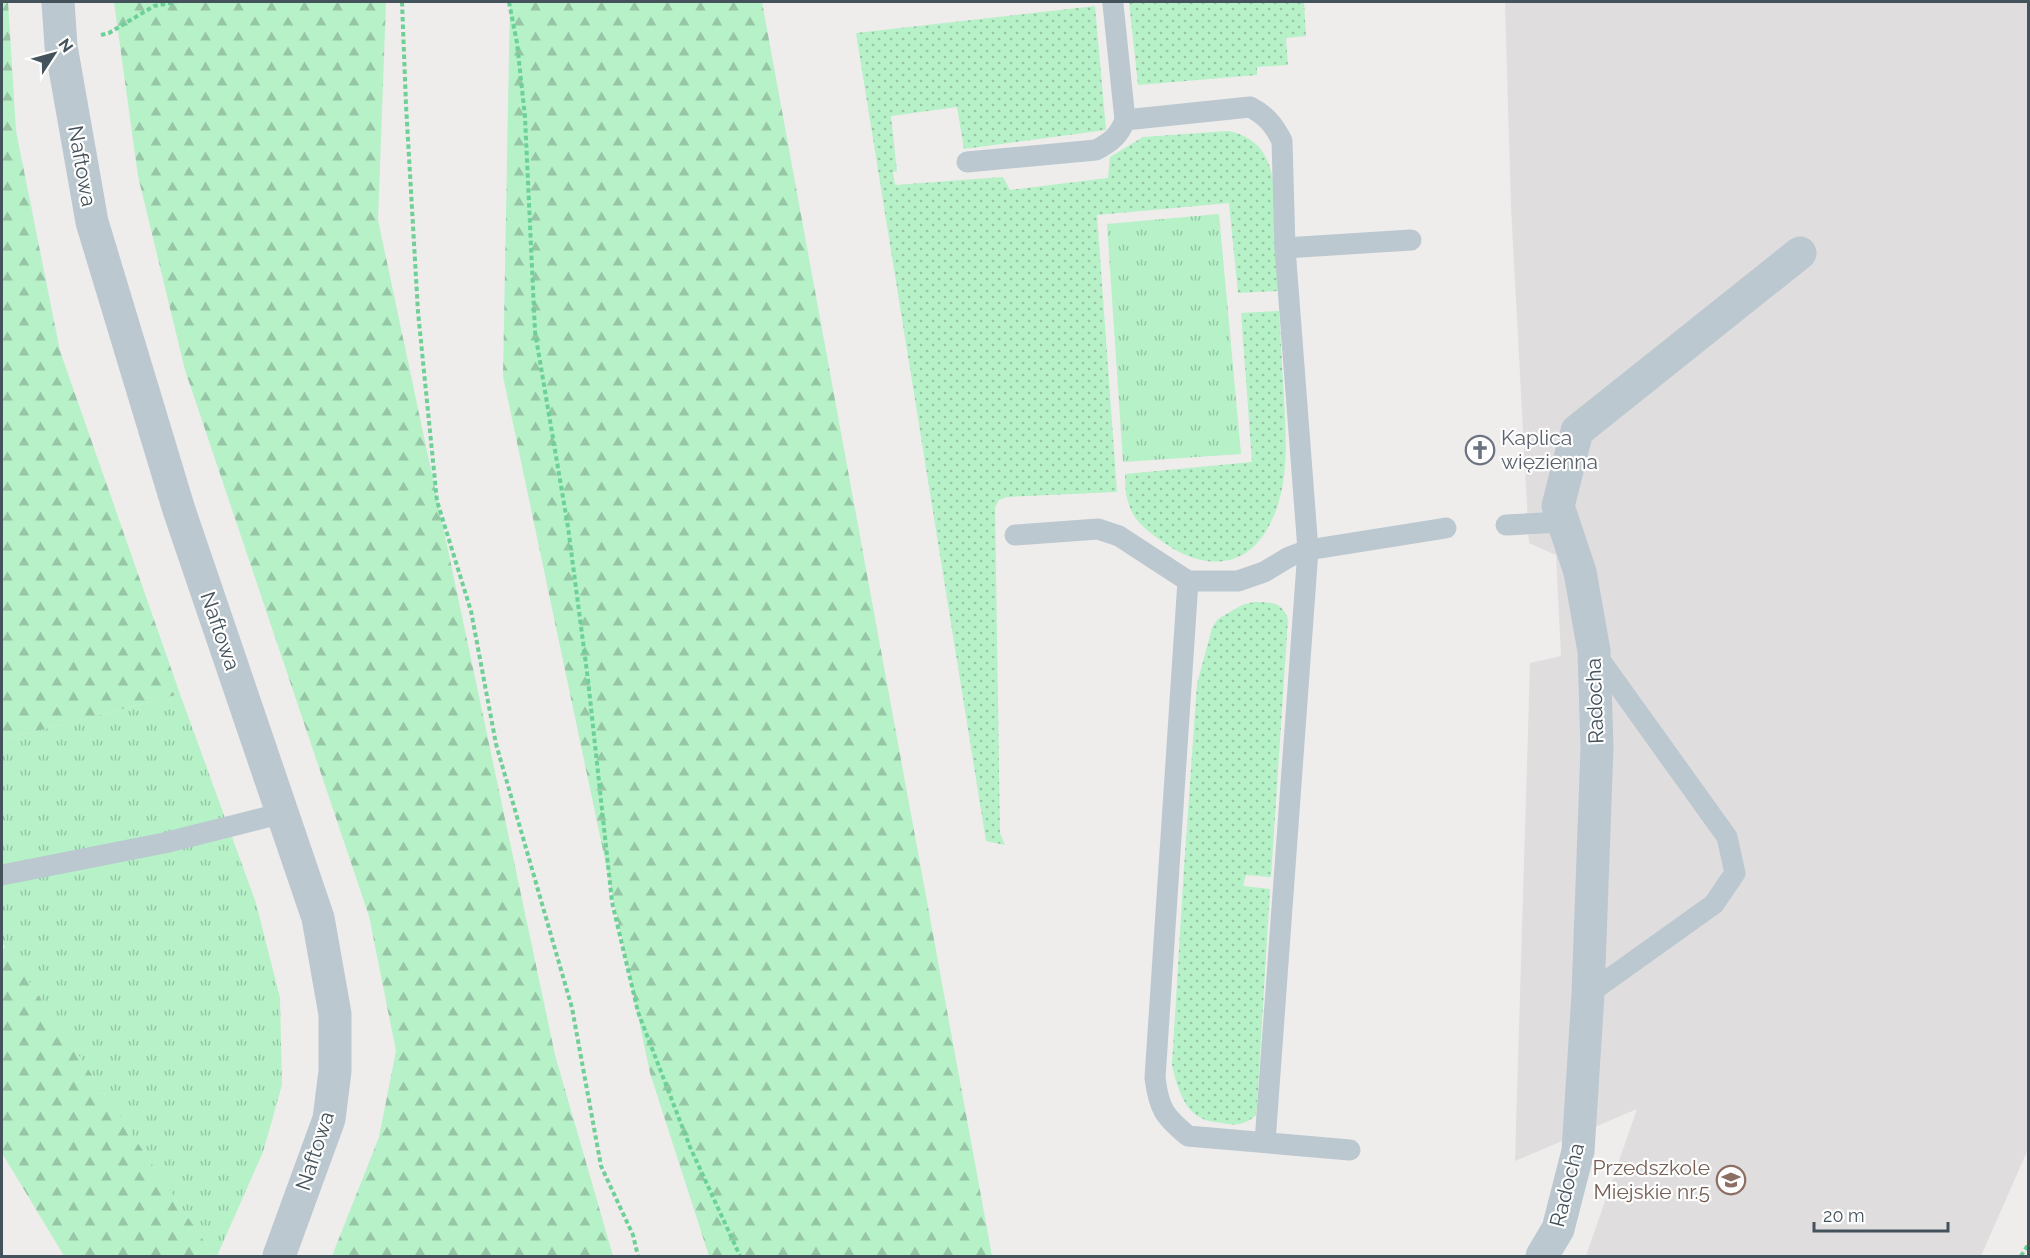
<svg xmlns="http://www.w3.org/2000/svg" width="2030" height="1258" font-family="Raleway,sans-serif">
	<style>
		.education { fill: #e0ddde }
		.grass { fill: url(#grass-tufts) }
		.forest { fill: url(#forest-firs) }
		.park { fill: url(#park-dots) }
		.lines { fill: none; stroke-linecap: round; stroke-linejoin: round }
		.path { stroke: #6cd197; stroke-width: 4; stroke-dasharray: 4.5 3; stroke-linecap: butt }
		.service { stroke: #bbc8d0; stroke-width: 21 }
		.minor { stroke: #bbc8d0; stroke-width: 33 }
		.tertiary { stroke: #bbc8d0; stroke-width: 33 }
		.labels { text-anchor: middle; stroke-width: 4.5; stroke-linejoin: round; paint-order: stroke }
		.street-label { font-size: 21px; fill: #43525b; stroke: #fff }
		.worship-label { font-size: 21px; fill: #5b616d; stroke: #fff; text-anchor: start }
		.education-label { font-size: 21px; fill: #785e54; stroke: #fff; text-anchor: end }
	</style>
	<defs>
		<pattern id="grass-tufts" width="24" height="20" patternUnits="userSpaceOnUse" patternTransform="scale(1.5)"><rect width="24" height="20" fill="#b6f1c8"/><path d="M3 7l-1-3M5 7V3M7 7l1-3M15 17l-1-3M17 17v-4M19 17l1-3" fill="none" stroke="#96c6a5"/></pattern>
		<pattern id="forest-firs" width="22" height="20" patternUnits="userSpaceOnUse" patternTransform="scale(1.5)"><rect width="22" height="20" fill="#b6f1c8"/><path d="M5 1l3.5 6h-7zM16 11l3.5 6h-7z" fill="#96c6a5"/></pattern>
		<pattern id="park-dots" width="8" height="8" patternUnits="userSpaceOnUse" patternTransform="scale(1.5)"><rect width="8" height="8" fill="#b6f1c8"/><path d="M2 2h.1M6 6h.1" fill="none" stroke="#96c6a5" stroke-width="1.8" stroke-linecap="round"/></pattern>
	</defs>
	<rect width="100%" height="100%" fill="#efecec"/>
	<!-- education -->
	<path class="education" d="M1505,2H2028V1149L1981,1256H1586L1637,1109L1515,1161L1530,663L1561,656L1556,555L1529,543L1511,207Z"/>
	<!-- grass -->
	<g class="grass">
		<path d="M1219,214L1241,454L1123,462L1107,224Z"/>
		<path d="M180,694L256,903L280,998L282,1085L263,1152L217,1256H214L2,942V740Z"/>
	</g>
	<!-- forest -->
	<g class="forest">
		<path d="M2,2H8L16,131L60,351L180,694L2,740Z"/>
		<path d="M114,2H386L378,220L555,1055L613,1256H332L379,1137L396,1051L369,916L185,370L138,176Z"/>
		<path d="M510,2H762L992,1256H709L650,1073L503,376Z"/>
		<path d="M5,946L214,1256H64L2,1153V951Z"/>
	</g>
	<!-- park -->
	<g class="park">
		<path d="M1129,2H1304L1306,36L1286,38L1288,65L1257,67V75L1138,85Z"/>
		<path d="M1095,6L1106,130L964,149L957,107L891,116L897,171L893,172L895,185L1003,177L1010,190L1108,178L1110,157L1143,137L1228,131C1244,134 1258,142 1265,156C1276,175 1274,200 1275,221C1276,244 1277,268 1278,291L1238,293L1229,203L1097,215L1117,492L1007,497L999,500L995,507L1000,833L1005,845L986,841L856,33Z"/>
		<path d="M1279,311C1281,340 1282,369 1284,398C1286,441 1290,485 1270,524C1245,574 1197,569 1159,539C1149,532 1139,524 1133,514C1126,501 1125,488 1125,474L1252,462L1241,313Z"/>
		<path d="M1254,602C1271,602 1282,602 1288,619L1271,877L1246,875L1243,886L1270,889L1257,1106L1256,1115C1245,1125 1236,1126 1222,1123C1214,1122 1206,1121 1199,1117C1183,1108 1175,1081 1172,1064L1184,868L1197,684L1212,628L1218,619L1242,605Z"/>
	</g>
	<g class="lines">
		<!-- path -->
		<g class="path">
			<path d="M402,2L406,105L418,312L437,501L471,611L496,744L572,1008L601,1166L633,1235L638,1256"/>
			<path d="M509,2L517,43L525,117L535,332L568,527L588,680L612,902L638,1012L690,1147L740,1256"/>
			<path d="M101,35L109,33L154,6L176,2"/>
			<path d="M2021,1256L2028,1245"/>
		</g>
		<!-- service -->
		<g class="service">
			<path d="M1113,4L1125,120"/>
			<path d="M967,162L1096,150C1111,142 1119,136 1125,120L1250,107C1266,115 1274,125 1282,141L1285,248L1308,550L1265,1142"/>
			<path d="M1285,248L1411,240"/>
			<path d="M1506,525L1563,522"/>
			<path d="M1015,535L1098,529L1119,536L1188,581H1238L1264,572L1289,557L1308,550L1446,528"/>
			<path d="M1188,581L1155,1078C1159,1109 1164,1116 1188,1136L1350,1150"/>
			<path d="M2,875L164,843L283,813"/>
			<path d="M1588,994L1714,904L1735,873L1727,837L1595,653"/>
		</g>
		<!-- minor -->
		<path class="minor" d="M1542,1256L1558,1229L1578,1151L1588,994L1597,748L1594,651L1580,572L1558,506L1577,431L1800,253"/>
		<!-- tertiary -->
		<path class="tertiary" d="M58,2L61,46L92,222L179,510L318,918L335,1014V1071L329,1119L279,1256"/>
	</g>
	<!-- icons -->
	<defs>
		<g id="church-ring" transform="scale(1.5)"><circle r="9.5" fill="#fff" stroke="#6b7280" stroke-width="1.5"/><path d="M-1.2-6h2.4v3.5h3.3v2.4h-3.3V6h-2.4V-.1h-3.3v-2.4h3.3Z" fill="#6b7280"/></g>
		<g id="school-ring" transform="scale(1.5)"><circle r="9.5" fill="#fff" stroke="#8d6e63" stroke-width="1.5"/><path d="M0-5L7-2L0 1L-7-2ZM-4 1L0 2.5L4 1V4Q0 6-4 4Z" fill="#8d6e63"/></g>
	</defs>
	<g fill-rule="evenodd">
		<use href="#church-ring" x="1480" y="450"/>
		<use href="#school-ring" x="1731" y="1180"/>
	</g>
	<g class="labels">
		<!-- street labels -->
		<g class="street-label">
			<text transform="translate(82 166) rotate(80)" y="7">Naftowa</text>
			<text transform="translate(220 631) rotate(71)" y="7">Naftowa</text>
			<text transform="translate(1595 701) rotate(-92)" y="7">Radocha</text>
			<text transform="translate(315 1151) rotate(-72)" y="7">Naftowa</text>
			<text transform="translate(1567 1185) rotate(-76)" y="7">Radocha</text>
		</g>
		<!-- worship labels -->
		<g class="worship-label">
			<text x="1501" y="445">Kaplica<tspan x="1501" dy="24">więzienna</tspan></text>
		</g>
		<!-- education labels -->
		<g class="education-label">
			<text x="1710" y="1175">Przedszkole<tspan x="1710" dy="24">Miejskie nr.5</tspan></text>
		</g>
	</g>
	<!-- border -->
	<rect width="2030" height="1258" fill="none" stroke="#43525b" stroke-width="6"/>
	<!-- north arrow -->
	<g transform="translate(54 54) rotate(54)" stroke="#ffffff" stroke-width="4.5" paint-order="stroke">
	<path d="M0-4.5L10 22L0 15L-10 22Z" fill="#43525b"/>
	<text y="-9" font-size="16" font-weight="bold" text-anchor="middle" fill="#43525b">N</text>
	</g>
	<!-- scale -->
	<path d="M1814 1222v9h134v-9" fill="none" stroke="#43525b" stroke-width="3"/>
	<text x="1823" y="1222" font-size="18" fill="#43525b" stroke="#ffffff" stroke-width="4.5" paint-order="stroke">20 m</text>
</svg>
